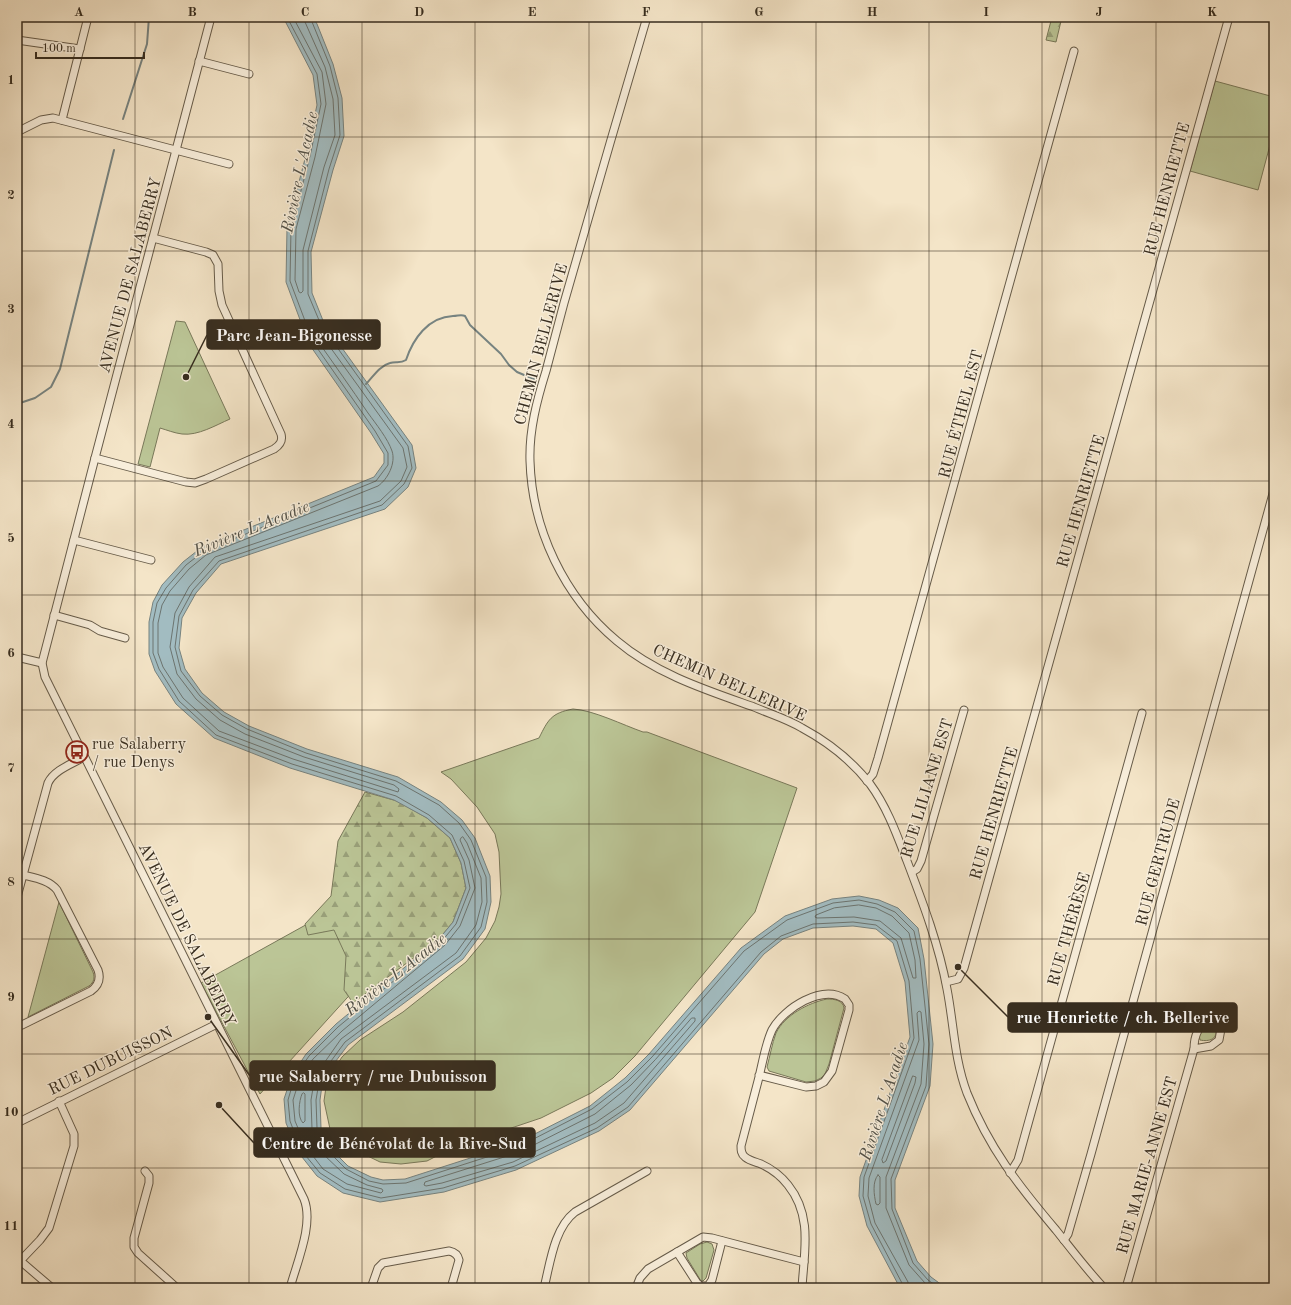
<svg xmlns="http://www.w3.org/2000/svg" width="1291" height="1305" font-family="'Old Standard TT',serif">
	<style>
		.green { fill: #bbc596; stroke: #79795a }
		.forest { fill: url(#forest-firs); stroke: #79795a }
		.water { fill: #a2bcc1; stroke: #778380 }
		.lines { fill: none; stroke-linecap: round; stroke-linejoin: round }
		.shore { stroke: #6c7470; stroke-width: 1 }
		.stream { stroke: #778380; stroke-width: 2 }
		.minor-casing { stroke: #665b49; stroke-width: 9 }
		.minor { stroke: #f8eedb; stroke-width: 7 }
		.grid { fill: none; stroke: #372d1f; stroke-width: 1; stroke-opacity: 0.55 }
		.labels { text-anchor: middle; stroke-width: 3; stroke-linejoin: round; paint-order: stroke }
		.street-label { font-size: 16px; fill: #372d1f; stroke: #f8eedb }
		.poi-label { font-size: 16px; fill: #372d1f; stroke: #f8eedb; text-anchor: start }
		.water-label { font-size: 17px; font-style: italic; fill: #525148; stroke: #f8eedb }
		.leader { fill: none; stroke: #372d1f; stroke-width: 1.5 }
		.callout-dot { fill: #372d1f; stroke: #f8eedb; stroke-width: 1.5 }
		.callout { fill: #372d1f; stroke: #372d1f; stroke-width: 1.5 }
		.callout-label { font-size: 17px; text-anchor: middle; font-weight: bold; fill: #fff }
		.neatline { fill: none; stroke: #372d1f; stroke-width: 1.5 }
		.grid-label { font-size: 13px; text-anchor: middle; font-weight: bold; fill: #372d1f }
	</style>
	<defs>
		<pattern id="forest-firs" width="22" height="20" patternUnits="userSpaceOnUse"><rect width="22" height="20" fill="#bbc596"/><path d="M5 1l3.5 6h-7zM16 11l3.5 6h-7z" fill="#99a07a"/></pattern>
	</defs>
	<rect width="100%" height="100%" fill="#f4e5c8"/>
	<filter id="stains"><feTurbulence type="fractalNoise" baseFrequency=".005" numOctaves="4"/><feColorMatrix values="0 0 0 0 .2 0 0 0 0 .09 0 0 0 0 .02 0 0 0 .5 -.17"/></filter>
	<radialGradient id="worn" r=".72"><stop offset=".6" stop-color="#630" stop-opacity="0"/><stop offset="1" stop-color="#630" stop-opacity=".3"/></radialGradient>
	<!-- green -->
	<g class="green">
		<path d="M1215,81L1274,97V130L1258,190L1190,171Z"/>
		<path d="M176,321L185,322L230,419C216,425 198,436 182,434C174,433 167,430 160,428L150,467L138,464Z"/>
		<path d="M573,709C593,710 623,725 643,732H647L797,788L755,912L635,1056L613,1078L591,1093L541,1118L452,1148L427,1161L401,1164L380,1162L337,1141L330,1129L324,1101L327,1080L342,1057L360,1040L403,1012L466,962L486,938L495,921L499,907L501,894L499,852L495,834L477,807L451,779L441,772L539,738C548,720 551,713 573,709Z"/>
		<path d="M59,902L93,972C95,978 94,982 89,986L28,1017Z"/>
		<path d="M329,912L366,977L260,1094L201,983Z"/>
		<path d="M827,999C834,999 843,1000 844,1008L829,1064L825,1074L821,1078L815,1081L806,1082L769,1071L767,1067C770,1056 772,1044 776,1033C785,1015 808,1003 827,999Z"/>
		<path d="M1208,1025H1211L1215,1028C1219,1039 1209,1042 1200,1040C1198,1034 1203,1028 1208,1025Z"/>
		<path d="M707,1242L712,1244L714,1250L706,1278L703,1281H701L687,1258L686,1253L700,1244Z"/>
	</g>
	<!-- forest -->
	<g class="forest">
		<path d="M1052,17H1062L1056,42L1046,40Z"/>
		<path d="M365,792L397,801L427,818L450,838L461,863L466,888L453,922L439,939L353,1003L344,990L346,956L334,930L308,935L305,924L331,896L338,841Z"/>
	</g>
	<!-- water -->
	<path class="water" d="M283,17H313L317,24L333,64L342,98L344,136L333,170L311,252L312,293L324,323L412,445L416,468L408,487L385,509L221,564L196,593L182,618L179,648L185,669L202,693L224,712L249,726L307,749L398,777L441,802L462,820L475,838L490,876L491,902L485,929L463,959L348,1045L323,1078L320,1100L321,1128L331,1149L348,1166L371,1177L383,1180L405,1179L517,1143L590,1106L625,1078L649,1054L741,948L785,916L832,899L859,896L879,900L898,908L918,928L924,959L933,1044L930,1086L895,1180V1208L917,1261L931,1277L946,1288H901L899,1286L867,1226L859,1196L860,1177L910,1037L905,982L893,943L876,929L853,926L813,928L783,939L764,954L630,1110L599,1131L516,1170L444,1192L380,1202L343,1193L317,1176L298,1152L286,1123L284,1099L292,1075L306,1054L336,1024L439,939L453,922L466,888L461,863L450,838L427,818L394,800L290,768L214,738L176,704L155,671L149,654V622L153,602L162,585L183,562L202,547L374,477L384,463V454L371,433L309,344L286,282L287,228L306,155L317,105L313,75Z"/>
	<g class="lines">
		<!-- shore -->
		<g class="shore">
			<path d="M287,17L317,74L321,104L310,156L291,229L290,281L313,342L375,431L388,453V465L376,481L204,551L186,565L166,588L157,603L153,622V653L159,669L179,701L216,735L292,764L396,796L429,815L452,835L464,861L470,888L456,924L442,941L338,1027L309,1056L295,1076L288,1100L290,1121L301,1150L320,1173L345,1189L381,1198L443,1188L515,1166L597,1128L628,1107L761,952L781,936L813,924L853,922L876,925L897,941L909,981L914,1038L864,1177L863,1196L871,1224L903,1285L904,1288"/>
			<path d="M293,17L322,72L326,104L315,157L296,229L295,280L299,292L301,293L303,291V250L324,167L335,135L333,99L325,67L305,22V17"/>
			<path d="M310,17L330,66L338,98L340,135L329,169L308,251V294L321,325L408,446L412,468L404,484L382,505L219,561L193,590L179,616L175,647L181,671L200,696L222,715L247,729L306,753L396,781L439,805L459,823L471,840L486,877L487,902L481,927L460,956L345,1042L320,1076L316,1100L317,1128L328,1151L346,1169L369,1181L383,1184L406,1183L518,1147L592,1109L627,1082L652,1057L744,951L787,920L833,903L859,900L877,904L895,912L914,931L920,959L929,1044L926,1086L891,1179L892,1209L913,1263L928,1280L939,1288"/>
			<path d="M315,328L317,329L403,448L407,467L401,481L380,501L215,557L189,587L175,613L170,647L177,674L196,699L220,720L245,734L304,757L394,785L399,789L398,792L293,759L219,731L183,698L163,667L158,653V623L162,605L170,591L189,569L206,555L378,486C388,479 396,463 392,451C388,439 376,424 368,413C351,388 334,364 317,340L314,330Z"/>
			<path d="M463,837L467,843L481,878L482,902L476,925L456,953L341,1039L315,1076L311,1100L312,1129L323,1154L344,1174L367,1185L382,1189L383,1191L381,1193L347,1184L323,1169L306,1147L295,1121L293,1100L300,1078L313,1059L342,1031L445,945L460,926L475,888L469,860L460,840L461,838Z"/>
			<path d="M859,905L876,908L892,916L909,933L915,960L916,978H913L901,938L880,921L854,917L817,918L815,917L816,915L834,908Z"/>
			<path d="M692,1018H695V1021L624,1103L595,1123L513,1162L442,1183L426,1186L424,1185L425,1182L520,1152L595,1114L631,1085L655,1060Z"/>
			<path d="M913,1076L916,1077L915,1083L886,1161L883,1163L882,1160Z"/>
			<path d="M304,1093L305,1094V1121L303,1123C297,1117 299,1101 302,1094Z"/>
			<path d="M878,1175L880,1177V1203L878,1205L876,1204C874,1195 872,1182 878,1175Z"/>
			<path d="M909,1288L908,1282L875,1223L868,1196L869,1178L919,1040L917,1013L919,1011L921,1012L924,1044L921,1084L886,1177V1208L909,1265L925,1283L931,1288"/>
		</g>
		<!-- stream -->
		<g class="stream">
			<path d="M123,119L147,44L149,17"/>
			<path d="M366,384C373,377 379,366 390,363C396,361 400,364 406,360C413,339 428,317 453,316C458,316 461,314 465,316L470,325L501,354L509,365L517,372L536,380"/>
			<path d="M17,404L35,398L51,387L60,369L114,150"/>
		</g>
		<!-- minor casing -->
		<g class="minor-casing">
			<g id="minor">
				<path d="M211,17L95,458L42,663L45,677L304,1199C314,1224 297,1262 290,1288"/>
				<path d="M647,17C619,112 591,208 564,303C558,326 552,348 546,371C537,400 529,430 530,461C532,529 564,597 617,641C656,674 706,690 754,707C770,714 787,719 802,728C828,742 852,761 870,784C887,807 897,835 907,861C923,903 939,945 947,989C954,1025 954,1058 967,1093C989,1148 1018,1185 1056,1230C1072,1250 1087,1270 1104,1288"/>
				<path d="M17,40L80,49"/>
				<path d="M199,61L249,74"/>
				<path d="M62,120L88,17"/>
				<path d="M17,132L41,120L53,118L229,164"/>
				<path d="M95,458L186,482L195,483L206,479L274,449C280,445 283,441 281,434L222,305L219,291L218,264L213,255L206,252L153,238"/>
				<path d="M74,540L151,560"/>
				<path d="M54,615L90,625L100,631L125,638"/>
				<path d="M17,657L42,663"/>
				<path d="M867,781L873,774L878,758L1074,51"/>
				<path d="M912,872L917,869L921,861L964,710"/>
				<path d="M17,897L48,783C54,770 72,764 84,757"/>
				<path d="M946,982L958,979L964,968L1229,17"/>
				<path d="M1212,1021L1217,1024L1221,1029L1219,1040L1211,1046L1194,1049C1194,1037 1198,1023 1212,1021Z"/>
				<path d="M17,1026L22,1025L91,991C98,986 101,979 98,970L57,890C49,880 35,878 23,875"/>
				<path d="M759,1075L806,1087L816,1086L824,1082L832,1071L849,1010V1005L845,999C822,984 784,1008 772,1030C765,1045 762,1066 758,1081L741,1146C741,1150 741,1154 745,1157C750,1161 756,1162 761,1164C772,1169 781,1176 788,1185C813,1216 804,1252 802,1288"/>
				<path d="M17,1123L217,1024"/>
				<path d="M145,1171L149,1176V1183L134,1238V1247L138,1253L177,1288"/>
				<path d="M1010,1173L1018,1160L1142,713"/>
				<path d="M1064,1240L1068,1234L1091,1154L1274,490"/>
				<path d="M677,1252L697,1283L701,1286H708L712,1280L722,1241"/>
				<path d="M17,1258L52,1288"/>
				<path d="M20,1261L40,1240L49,1228L74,1146V1134L59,1101"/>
				<path d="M371,1288L378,1268L383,1263L449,1251C454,1252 458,1255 459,1260L451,1288"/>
				<path d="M544,1288C550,1264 554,1228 575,1212L647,1171"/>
				<path d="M636,1288L640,1278L648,1269L703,1237L712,1238L804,1262"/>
				<path d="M1126,1288L1194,1049"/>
			</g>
		</g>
		<!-- minor -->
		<use href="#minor" class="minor"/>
	</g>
	<!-- grid -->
	<path class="grid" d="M135,17V1288M249,17V1288M362,17V1288M475,17V1288M589,17V1288M702,17V1288M816,17V1288M929,17V1288M1042,17V1288M1156,17V1288M17,137H1274M17,251H1274M17,366H1274M17,481H1274M17,595H1274M17,710H1274M17,824H1274M17,939H1274M17,1054H1274M17,1168H1274"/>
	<!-- icons -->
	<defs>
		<g id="bus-ring" transform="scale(1.15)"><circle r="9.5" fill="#f8eedb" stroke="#8f2418" stroke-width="1.5"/><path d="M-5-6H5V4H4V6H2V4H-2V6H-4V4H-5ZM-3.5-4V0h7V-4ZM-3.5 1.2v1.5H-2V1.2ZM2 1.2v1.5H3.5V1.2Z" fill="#8f2418"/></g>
	</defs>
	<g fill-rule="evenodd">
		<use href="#bus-ring" x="77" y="752"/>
	</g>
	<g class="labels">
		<!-- street labels -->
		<g class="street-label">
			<text transform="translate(1166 189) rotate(-75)" y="6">RUE HENRIETTE</text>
			<text transform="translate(129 275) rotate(-75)" y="6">AVENUE DE SALABERRY</text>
			<text transform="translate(540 344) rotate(-75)" y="6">CHEMIN BELLERIVE</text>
			<text transform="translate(960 414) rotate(-75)" y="6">RUE ÉTHEL EST</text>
			<text transform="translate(1080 501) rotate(-74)" y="6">RUE HENRIETTE</text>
			<text transform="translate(730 682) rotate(24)" y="6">CHEMIN BELLERIVE</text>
			<text transform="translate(926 788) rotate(-73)" y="6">RUE LILIANE EST</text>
			<text transform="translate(993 813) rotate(-74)" y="6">RUE HENRIETTE</text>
			<text transform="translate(1157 862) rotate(-75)" y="6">RUE GERTRUDE</text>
			<text transform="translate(1068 929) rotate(-74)" y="6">RUE THÉRÈSE</text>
			<text transform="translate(188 934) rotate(64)" y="6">AVENUE DE SALABERRY</text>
			<text transform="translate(110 1060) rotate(-26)" y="6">RUE DUBUISSON</text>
			<text transform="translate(1146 1165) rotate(-74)" y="6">RUE MARIE-ANNE EST</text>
		</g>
		<!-- poi labels -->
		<g class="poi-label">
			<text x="92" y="749">rue Salaberry<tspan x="92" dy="18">/ rue Denys</tspan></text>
		</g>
		<!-- water labels -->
		<g class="water-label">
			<text transform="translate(299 172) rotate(-78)" y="6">Rivière L'Acadie</text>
			<text transform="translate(251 528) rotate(-22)" y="6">Rivière L'Acadie</text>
			<text transform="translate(395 974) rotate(-38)" y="6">Rivière L'Acadie</text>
			<text transform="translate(883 1101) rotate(-72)" y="6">Rivière L'Acadie</text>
		</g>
	</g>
	<!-- callouts -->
	<path class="leader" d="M186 377L207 335M958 967L1008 1017M208 1017L250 1076M219 1105L254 1143"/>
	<g class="callout-dot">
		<circle cx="186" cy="377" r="4"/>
		<circle cx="958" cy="967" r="4"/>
		<circle cx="208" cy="1017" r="4"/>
		<circle cx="219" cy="1105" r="4"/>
	</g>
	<g class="callout">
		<rect x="207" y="320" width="173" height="29" rx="4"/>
		<rect x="1008" y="1003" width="229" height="29" rx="4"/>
		<rect x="250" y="1061" width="245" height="29" rx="4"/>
		<rect x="254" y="1128" width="281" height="29" rx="4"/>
	</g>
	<g class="callout-label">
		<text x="294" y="341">Parc Jean-Bigonesse</text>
		<text x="1123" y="1023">rue Henriette / ch. Bellerive</text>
		<text x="373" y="1082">rue Salaberry / rue Dubuisson</text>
		<text x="394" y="1149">Centre de Bénévolat de la Rive-Sud</text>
	</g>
	<!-- margin -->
	<rect width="1291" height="1305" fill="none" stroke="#f4e5c8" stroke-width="44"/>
	<!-- scale -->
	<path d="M36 52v6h108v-6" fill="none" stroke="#372d1f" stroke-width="2"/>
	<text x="42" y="52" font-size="12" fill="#372d1f" stroke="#f8eedb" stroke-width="3" paint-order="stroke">100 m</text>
	<rect x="22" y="22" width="1247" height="1261" class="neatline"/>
	<g class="grid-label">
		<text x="79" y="16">A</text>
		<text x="192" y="16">B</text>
		<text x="305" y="16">C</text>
		<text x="419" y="16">D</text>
		<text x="532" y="16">E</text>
		<text x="646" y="16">F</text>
		<text x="759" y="16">G</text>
		<text x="872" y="16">H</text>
		<text x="986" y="16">I</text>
		<text x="1099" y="16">J</text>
		<text x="1212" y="16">K</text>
		<text x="11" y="84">1</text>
		<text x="11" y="199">2</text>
		<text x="11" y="313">3</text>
		<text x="11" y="428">4</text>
		<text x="11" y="542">5</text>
		<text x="11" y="657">6</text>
		<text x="11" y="772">7</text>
		<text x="11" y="886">8</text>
		<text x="11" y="1001">9</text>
		<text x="11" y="1116">10</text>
		<text x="11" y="1230">11</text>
	</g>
	<rect width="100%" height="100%" filter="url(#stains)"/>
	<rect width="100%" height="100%" fill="url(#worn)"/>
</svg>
